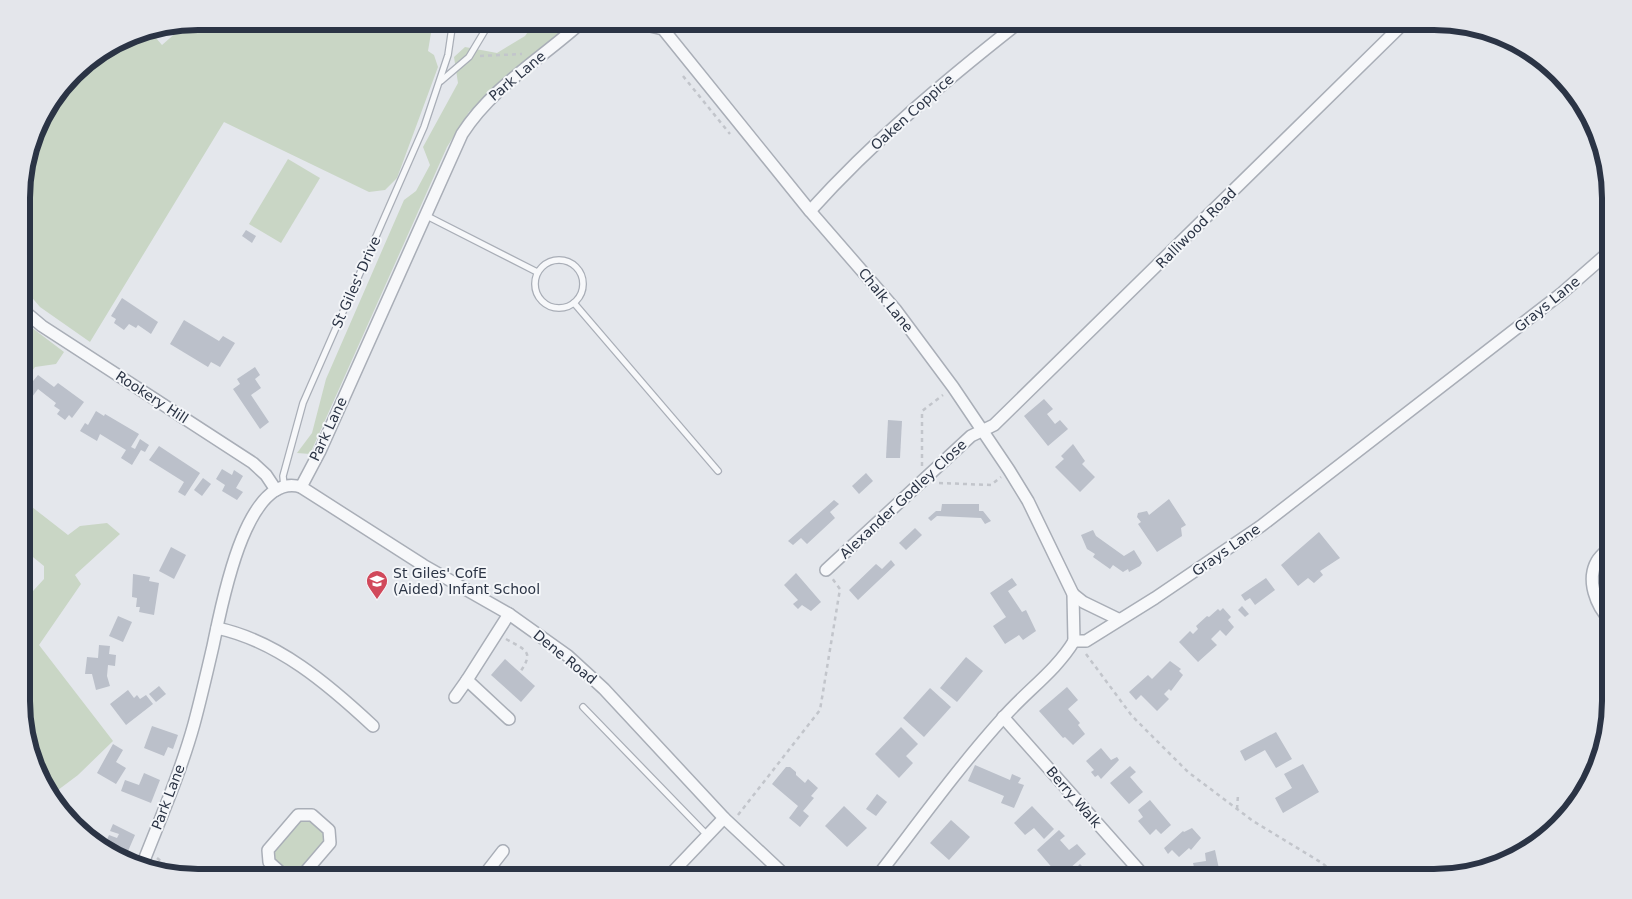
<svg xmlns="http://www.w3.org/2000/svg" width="1632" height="899" font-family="'DejaVu Sans',sans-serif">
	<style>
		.green { fill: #c9d6c5 }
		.building { fill: #bbc0ca }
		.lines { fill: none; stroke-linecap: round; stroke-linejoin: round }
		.lane-casing { stroke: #a9aeb7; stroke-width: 8 }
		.street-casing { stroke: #a9aeb7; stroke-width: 14 }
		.path { stroke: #c2c5cb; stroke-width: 2.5; stroke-dasharray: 4 4; stroke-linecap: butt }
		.lane { stroke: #f7f8fa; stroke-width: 5.5 }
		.street { stroke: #f7f8fa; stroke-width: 11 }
		.labels { text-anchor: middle; stroke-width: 4; stroke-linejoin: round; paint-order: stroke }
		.street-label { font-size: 14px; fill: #2b3445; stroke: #f4f6f9 }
		.poi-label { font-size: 14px; fill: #2b3445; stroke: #f4f6f9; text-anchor: start }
		.rim { fill: none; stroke: #2b3445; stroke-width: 6 }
	</style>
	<rect width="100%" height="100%" fill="#e4e7ec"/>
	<!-- green -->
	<g class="green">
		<path d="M198,21H433L428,51L434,55L438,67L397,178L385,190L369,192L224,122L90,342L40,307L23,287V175L40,119L81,65L131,35L150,31L162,45L186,24Z"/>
		<path d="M536,21H575L469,112L447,147L310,454L297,453L312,433L326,379L404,200L416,191L430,165L423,147L458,83L454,57L465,47L497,53L525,36Z"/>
		<path d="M288,159L320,178L281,243L249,224Z"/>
		<path d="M23,321L64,352L56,364L35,367L23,384Z"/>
		<path d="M23,500L68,535L80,526L107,523L120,534L75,575L81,584L39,645L113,741L78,775L50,796L23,724V602L44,579V566L23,549Z"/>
		<path d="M1610,553V611L1605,606L1599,567Z"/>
		<path d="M301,821H313L323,831V843L295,875L291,876L275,861L274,851Z"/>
	</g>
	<!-- building -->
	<g class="building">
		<path d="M246,230L256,236L252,243L242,236Z"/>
		<path d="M122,298L158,322L151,334L138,325L136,328L129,324L124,330L114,323L116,319L111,316Z"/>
		<path d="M184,320L219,341L223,336L235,343L220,367L211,362L208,367L170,344Z"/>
		<path d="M255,367L260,375L255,379L261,388L251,395L269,422L260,429L233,389L240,384L237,379Z"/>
		<path d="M38,375L54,387L58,383L84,402L72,418L69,415L65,420L57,414L60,410L54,406L56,403L38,389L32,397L24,392Z"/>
		<path d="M1044,399L1053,409L1047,414L1055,424L1060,420L1068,429L1048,446L1024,416Z"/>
		<path d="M96,411L104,416L105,414L139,434L131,447L135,449L140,439L149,445L145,452L141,450L132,465L121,458L126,450L100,434L97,441L80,431L85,423L88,425Z"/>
		<path d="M888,420L902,421L900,458H886Z"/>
		<path d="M1073,444L1085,461L1082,464L1095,477L1080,492L1055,467L1064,459L1061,456Z"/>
		<path d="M159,446L200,473L185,496L178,492L184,482L149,460Z"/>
		<path d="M222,469L232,475L234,470L243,476L236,488L243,492L237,500L222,491L225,485L216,479Z"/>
		<path d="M866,473L873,481L859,494L852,486Z"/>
		<path d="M203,478L211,484L202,496L194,490Z"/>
		<path d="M1169,499L1186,525L1181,528L1182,536L1157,552L1138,524L1141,522L1137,517L1138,513L1147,511L1149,515Z"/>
		<path d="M834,500L839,504L830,512L835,518L807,544L801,538L793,545L788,541Z"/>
		<path d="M942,504H979V511H983L991,521L985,524L981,518L937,516L931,521L928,518L936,511H941Z"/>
		<path d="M915,528L922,535L906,550L899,543Z"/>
		<path d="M1093,530L1096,536L1124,556L1134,550L1142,563L1140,566L1129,572L1128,569L1123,572L1113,565L1110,569L1093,557L1095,554L1087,549L1081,535Z"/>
		<path d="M1319,532L1340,558L1320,571L1323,575L1314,583L1308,578L1298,586L1281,565Z"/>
		<path d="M171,547L186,555L174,579L159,571Z"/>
		<path d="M891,560L895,565L858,600L849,590L876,564L882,569Z"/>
		<path d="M796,573L821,602L811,611L802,605L798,609L793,604L798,600L784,585Z"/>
		<path d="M133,574L150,577L149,581L159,583L154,615L139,612L140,607H136L137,598L132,597Z"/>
		<path d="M1012,578L1017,585L1008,591L1022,612L1026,610L1036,631L1023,640L1019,635L1005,644L993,626L1006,617L990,593Z"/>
		<path d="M1266,578L1275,590L1255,605L1250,598L1245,601L1241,595Z"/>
		<path d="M1242,606L1249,614L1245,617L1238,610Z"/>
		<path d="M1223,608L1231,617L1228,620L1234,627L1226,636L1220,630L1211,639L1217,645L1198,662L1179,642L1190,631L1193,634L1198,629L1196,626L1207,616L1209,617L1218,609L1220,611Z"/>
		<path d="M118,616L132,622L123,642L109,636Z"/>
		<path d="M99,645L110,646L109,654L116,655L115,666L108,665L107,676L110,686L96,690L92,674H85L87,657L98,658Z"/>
		<path d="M966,657L983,671L957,702L940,688Z"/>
		<path d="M505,659L535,686L521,702L491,675Z"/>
		<path d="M1170,661L1181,669L1179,671L1183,675L1171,691L1169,689L1164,694L1169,699L1157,711L1141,695L1136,700L1129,692L1148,675L1152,679Z"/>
		<path d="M159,686L166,694L156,702L149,694Z"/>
		<path d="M1067,687L1078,700L1068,709L1080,723L1078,725L1085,734L1073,745L1065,737L1063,738L1039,711Z"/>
		<path d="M930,688L951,707L924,737L903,718Z"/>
		<path d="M128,690L134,698L137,695L140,699L146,695L153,704L126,725L110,704Z"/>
		<path d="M152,726L178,735L173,749L168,747L164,756L144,748Z"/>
		<path d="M901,727L918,744L906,756L913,763L899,778L875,754Z"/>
		<path d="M1276,732L1292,759L1276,768L1265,750L1245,761L1240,751Z"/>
		<path d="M113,744L123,750L116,762L126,768L116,784L97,773Z"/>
		<path d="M1101,748L1111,760L1117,757L1119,760L1101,779L1098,775L1095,777L1091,772L1094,770L1086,761Z"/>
		<path d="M1303,764L1319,792L1283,813L1275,798L1292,788L1284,774Z"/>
		<path d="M975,765L1010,780L1012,774L1021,778L1018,783L1024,785L1014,808L1001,803L1004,796L968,781Z"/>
		<path d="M1130,766L1136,772L1130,777L1143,792L1129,804L1110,783Z"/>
		<path d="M786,767H790L796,772V775L805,783L808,779L818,788L811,796L814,798L803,811L809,816L800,827L789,818L798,806L772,784Z"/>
		<path d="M144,773L160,780L151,803L121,791L125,780L139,785Z"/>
		<path d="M877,794L887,802L876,816L866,809Z"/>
		<path d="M1150,800L1171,825L1161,834L1156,829L1150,835L1138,821L1143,817L1138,810Z"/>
		<path d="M844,806L867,828L847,847L825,826Z"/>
		<path d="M1032,806L1054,829L1044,839L1034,828L1025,835L1014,823Z"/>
		<path d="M951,820L970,837L949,860L930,843Z"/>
		<path d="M113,824L135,835L125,858L110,854L111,849L104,846L109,835L117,838L119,834L110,831Z"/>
		<path d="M1192,828L1201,838L1191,850L1189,848L1179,857L1172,850L1168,854L1164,848L1183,831L1184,832Z"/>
		<path d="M1059,830L1065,836L1060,840L1069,850L1077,844L1086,854L1060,877L1037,850Z"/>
		<path d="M1215,850L1219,869L1225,867L1227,877H1192L1191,875H1196L1193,863L1206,861L1205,853Z"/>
		<path d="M1080,864L1092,877H1071L1069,875Z"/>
	</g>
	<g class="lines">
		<!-- lane casing -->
		<g class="lane-casing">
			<g id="lane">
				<path d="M441,81L469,57L490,22"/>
				<path d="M425,215L537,272"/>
				<circle cx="559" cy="284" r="24"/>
				<path d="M574,303L718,471"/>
				<path d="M284,486L283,476L303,403L424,127L448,55L453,21"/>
				<path d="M583,707L707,835"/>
			</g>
		</g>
		<!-- street casing -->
		<g class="street-casing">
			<g id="street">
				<path d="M629,21L663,29L810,211L895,309L953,387L1009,470L1028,501L1073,594L1074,641"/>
				<path d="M810,211C874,140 946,80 1021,21"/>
				<path d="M23,310L42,326L253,463L266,475L276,490"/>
				<path d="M301,487L320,451L462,134C493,86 541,59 583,21"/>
				<path d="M1610,547C1606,551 1600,556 1597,561C1586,580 1596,606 1610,620"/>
				<path d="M826,570L971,436L994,425L1406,21"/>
				<path d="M1073,594L1083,602L1118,619"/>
				<path d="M509,614L467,680L509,719"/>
				<path d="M217,628C278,641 329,685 373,726"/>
				<path d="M1074,641H1086L1155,598L1261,526L1562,293L1610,251"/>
				<path d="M455,697L467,680"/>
				<path d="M1003,717L1145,877"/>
				<path d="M143,863C161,817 181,771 194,724C201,698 207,672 213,646C221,609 245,470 301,487L423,565L509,614L568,656L604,689L724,818L788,878"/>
				<path d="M287,878L269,862L268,850L298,815H312L329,830L330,843L300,878"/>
				<path d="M482,878L503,851"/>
				<path d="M667,878L724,818"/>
				<path d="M876,878C917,825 957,769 1002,719C1025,692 1056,671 1074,641"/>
			</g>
		</g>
		<!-- path -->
		<g class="path">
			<path d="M480,56L522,54"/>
			<path d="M683,76L730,134"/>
			<path d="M922,466V411L943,395"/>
			<path d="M939,483L991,485L1001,477"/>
			<path d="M506,639C525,650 535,651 520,672"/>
			<path d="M1086,654L1132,716L1188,772L1253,821L1322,863L1339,877"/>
			<path d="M1237,809L1238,795"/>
			<path d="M738,815L820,710L840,589L832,578"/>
			<path d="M157,858L173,871"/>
		</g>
		<!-- lane -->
		<use href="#lane" class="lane"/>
		<!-- street -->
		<use href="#street" class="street"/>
	</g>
	<!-- icons -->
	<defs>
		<g id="school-pin" transform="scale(1.125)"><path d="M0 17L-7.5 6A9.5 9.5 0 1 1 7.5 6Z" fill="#d1495b" stroke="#f4f6f9"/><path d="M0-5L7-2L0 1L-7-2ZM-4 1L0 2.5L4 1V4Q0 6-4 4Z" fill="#fff"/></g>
	</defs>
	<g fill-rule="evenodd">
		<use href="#school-pin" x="377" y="581"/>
	</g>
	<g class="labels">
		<!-- street labels -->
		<g class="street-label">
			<text transform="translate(517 76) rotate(-40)" y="5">Park Lane</text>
			<text transform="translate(912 112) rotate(-42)" y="5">Oaken Coppice</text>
			<text transform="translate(1196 228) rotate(-45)" y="5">Ralliwood Road</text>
			<text transform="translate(356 282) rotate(-66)" y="5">St Giles' Drive</text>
			<text transform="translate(886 300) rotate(51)" y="5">Chalk Lane</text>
			<text transform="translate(1547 304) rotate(-39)" y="5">Grays Lane</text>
			<text transform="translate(152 397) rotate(33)" y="5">Rookery Hill</text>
			<text transform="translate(328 429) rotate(-65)" y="5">Park Lane</text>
			<text transform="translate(903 499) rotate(-43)" y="5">Alexander Godley Close</text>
			<text transform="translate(1226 550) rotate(-35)" y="5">Grays Lane</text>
			<text transform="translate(565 657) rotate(39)" y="5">Dene Road</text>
			<text transform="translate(168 797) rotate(-69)" y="5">Park Lane</text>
			<text transform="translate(1074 797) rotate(49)" y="5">Berry Walk</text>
		</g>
		<!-- poi labels -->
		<g class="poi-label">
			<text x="393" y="578">St Giles' CofE<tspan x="393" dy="16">(Aided) Infant School</tspan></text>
		</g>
	</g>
	<!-- crop -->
	<path d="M0 0H1632V899H0ZM198 30H1434A168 168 0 0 1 1602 198V701A168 168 0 0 1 1434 869H198A168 168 0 0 1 30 701V198A168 168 0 0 1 198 30Z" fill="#e4e6eb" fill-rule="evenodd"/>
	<path class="rim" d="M198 30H1434A168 168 0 0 1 1602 198V701A168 168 0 0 1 1434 869H198A168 168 0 0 1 30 701V198A168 168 0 0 1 198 30Z"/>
</svg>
